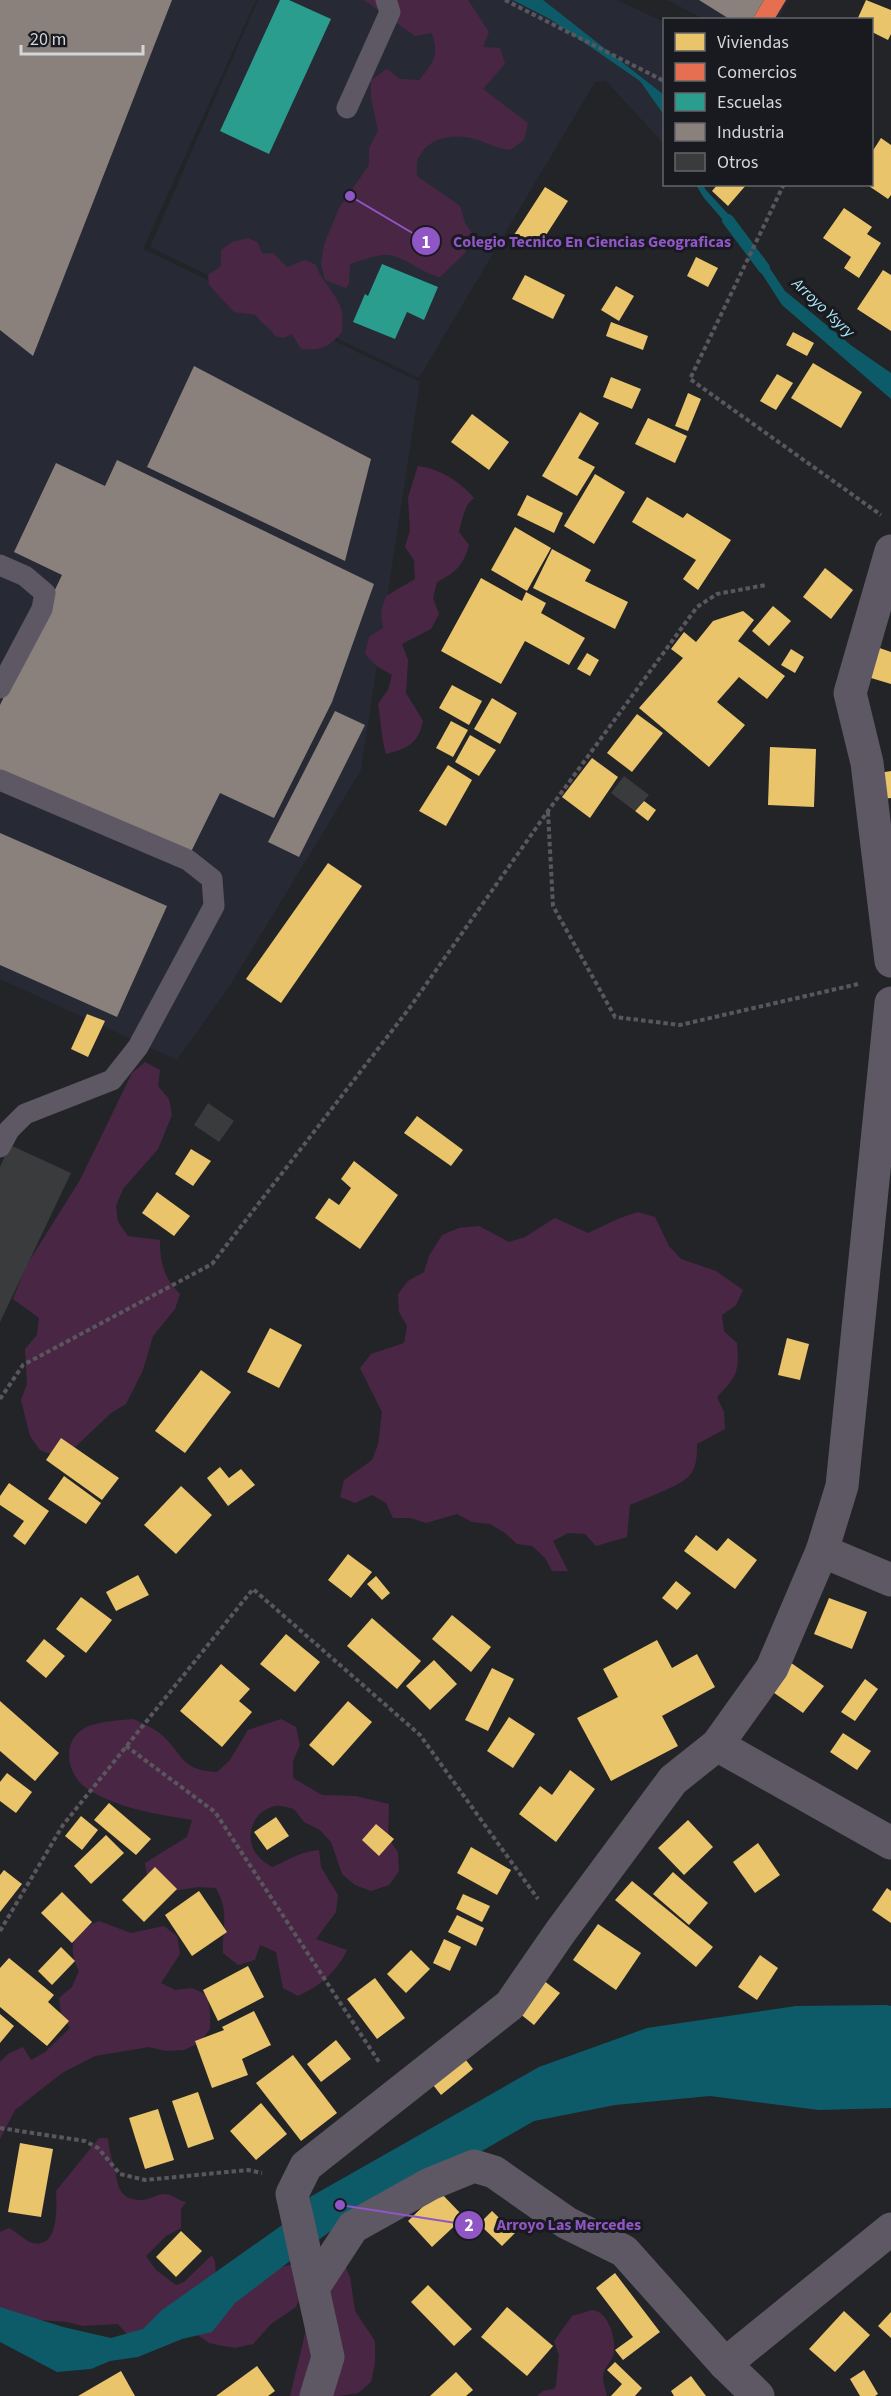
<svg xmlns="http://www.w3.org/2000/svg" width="891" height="2396" font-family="'Source Sans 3',sans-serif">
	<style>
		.built { fill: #272a34 }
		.green { fill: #4a2645 }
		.water { fill: #0d5b69 }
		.homes { fill: #e9c46a }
		.shops { fill: #e76f51 }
		.schools { fill: #2a9d8f }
		.industry { fill: #8a817c }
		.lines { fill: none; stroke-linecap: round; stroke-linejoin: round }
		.stream { stroke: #0d5b69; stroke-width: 12 }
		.building { fill: #393b3d }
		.path { stroke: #59565e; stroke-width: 4; stroke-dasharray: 4.5 3; stroke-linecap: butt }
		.lane { stroke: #5d5864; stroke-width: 21 }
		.street { stroke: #5d5864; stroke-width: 33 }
		.labels { text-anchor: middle; stroke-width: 6; stroke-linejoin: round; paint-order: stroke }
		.water-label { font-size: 16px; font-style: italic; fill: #ade8f7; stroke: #181a1f }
		.leader { fill: none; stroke: #9156c6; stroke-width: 2 }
		.callout-dot { fill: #9156c6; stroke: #181a1f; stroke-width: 2 }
		.mark-label { font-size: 18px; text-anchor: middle; font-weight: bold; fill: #fff }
		.callout-label { font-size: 16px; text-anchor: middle; font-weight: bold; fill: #9156c6; stroke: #181a1f; stroke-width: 6; stroke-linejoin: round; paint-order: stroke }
	</style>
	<rect width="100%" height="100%" fill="#232428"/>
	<!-- built -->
	<g class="built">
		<path d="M0,0H256L143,249L420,382L361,770L229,987L177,1060L0,979Z"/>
		<path d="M258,0H617L664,22V144L606,81L595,82L419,378L150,247Z"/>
		<path d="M667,0H788L778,20L704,19Z"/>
	</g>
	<!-- green -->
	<g class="green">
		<path d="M364,0H468L489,32L483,47L500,48L505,64L483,89L528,123L524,140L510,150C497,148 489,144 478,140C458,133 430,135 419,157C416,161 417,170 417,176L460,206L465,223L475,237L465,253L440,277C422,274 400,253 383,255C372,256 360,261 350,264L349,284L346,288L325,280L321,264L324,245L339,208L369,165V148L378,131L371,98V80L387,69L400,79L419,80C434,62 439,56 432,33L415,36Z"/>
		<path d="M248,238L257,242L263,254L273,253L287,267L305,260L316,265C321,282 338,294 342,312C343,318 342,325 342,332C329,347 321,351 301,349L292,334L284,338L275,336C270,326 261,325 256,315L234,312L209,285L208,275L221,266V250L232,242Z"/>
		<path d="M418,466C441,469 459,481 474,498C464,505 462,520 459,532L469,545C463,566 456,572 437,582L433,598L439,614L431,629L402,644L408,660L406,693L423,721C418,744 408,748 386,754C381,737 381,721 378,704L388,690L392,675L377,666L365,654L369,637L383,628L381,612L386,596L415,579L414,560L405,547L410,531L408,497Z"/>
		<path d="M145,1062L160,1070L158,1086L169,1099L172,1115L158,1149L123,1189L116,1206L118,1222L128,1236L160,1240C160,1263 164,1278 180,1294L175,1309L153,1336L143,1370L126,1404L111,1413L73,1449L56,1456L40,1450L30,1436L21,1400L27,1384L25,1349L37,1335L39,1318L13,1299L26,1266L80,1180L132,1073Z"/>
		<path d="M638,1212L655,1217L669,1246L681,1259L716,1271L743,1290L736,1305L722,1315L724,1331L737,1343C739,1372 738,1375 717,1397L724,1412L725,1429L697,1444C697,1455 697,1467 689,1476C680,1486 644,1499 630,1505L627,1537L596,1546L585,1534L568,1533L553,1541L568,1571H552L545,1558L532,1546L517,1544L505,1533L490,1524L472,1522L457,1514L426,1523L410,1518H393L386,1503L372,1495L355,1503L340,1497L344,1480L372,1460L378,1445L382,1412L360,1368L371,1354L404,1343L407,1326L399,1312L398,1294L408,1281L424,1272L429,1256L442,1235L459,1228L479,1226L509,1242L525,1237L555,1218L588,1233L620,1218Z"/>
		<path d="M133,1719C144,1724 154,1728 163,1736C185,1757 181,1770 217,1772L230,1760L248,1730L281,1719L296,1727L300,1745L293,1761V1778L322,1795L356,1796L389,1804L388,1838L398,1852L399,1871L389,1885L371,1891L355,1885L342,1874L331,1842L320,1830L304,1822L294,1809C289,1808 281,1805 275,1806C251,1811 242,1841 260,1858C263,1862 268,1864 272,1867C290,1860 298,1852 319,1850L321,1867L338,1895L336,1912L316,1939L347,1950C337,1972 320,1986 298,1996L283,1988L276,1952L260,1945L255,1960L238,1965L223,1953C222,1925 230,1914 216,1888L198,1887L161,1893L148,1881L145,1863L187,1837L192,1820C157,1814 120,1809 89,1790C68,1778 60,1744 83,1729C93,1722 121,1720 133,1719Z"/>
		<path d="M99,1921L131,1933L164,1926L177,1936L180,1954L161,1983L175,1990L192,1988L207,1995L210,2012V2029L199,2043L184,2050L166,2051L149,2047L95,2056L62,2073L15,2110L0,2139V2062L8,2054L23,2047L31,2060L45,2052L70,2028L61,2014L59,1998L72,1987L79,1971C66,1945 73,1932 99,1921Z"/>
		<path d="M99,2138H108C109,2148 111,2157 114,2167C118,2183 117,2200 141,2200C148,2200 156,2195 164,2194C173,2194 178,2201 186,2202L181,2209V2228L166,2236L146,2256L156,2270L176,2285L184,2282L212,2255L215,2262L216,2278L264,2272L297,2263L299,2300L296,2307L271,2324L253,2344L235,2348L218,2345L209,2343L195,2333L130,2338L118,2324L83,2326L67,2322L41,2320L0,2312V2232L9,2228C17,2232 25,2241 33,2243C59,2250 57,2205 56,2191Z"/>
		<path d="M343,2261L350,2277L355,2311L375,2341V2363L371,2382L358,2393L339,2396H290L305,2334L310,2281Z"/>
		<path d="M592,2310C608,2311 616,2338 614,2352C613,2362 603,2366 603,2377C603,2383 606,2390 607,2396H537L543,2391L554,2389L556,2385L559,2355L554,2341L572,2316Z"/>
	</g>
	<!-- water -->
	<g class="water">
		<path d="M513,0H543L664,95V115L640,81L550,19Z"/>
		<path d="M696,185H704L705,189L741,228L737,236L704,198Z"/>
		<path d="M759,252L785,291L852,346L891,373V399L782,305L753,260Z"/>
		<path d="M887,2005L891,2006V2108L819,2110L710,2096L615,2105L534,2121L463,2162L382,2194L317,2241L310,2197L539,2067L647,2028L796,2006Z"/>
		<path d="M285,2223L294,2258L235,2303L212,2332L182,2339L138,2357L110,2361L91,2369L57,2372L0,2342V2307L63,2327L111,2338L143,2329L162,2310Z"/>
	</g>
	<!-- homes -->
	<g class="homes">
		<path d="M866,0L891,10V34L888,40L872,32V20H857Z"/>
		<path d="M881,138L891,145V195L888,199L866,184H872V152Z"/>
		<path d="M718,184H747L728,206L712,191Z"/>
		<path d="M545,187L568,201L537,249L514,235Z"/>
		<path d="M844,208L872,227L867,234L881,243L859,278L844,268L851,257L823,238Z"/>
		<path d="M696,257L718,268L708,287L687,276Z"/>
		<path d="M883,270L891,275V331L857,309Z"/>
		<path d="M525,275L565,295L553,319L512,299Z"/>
		<path d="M616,286L634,296L619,321L601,310Z"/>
		<path d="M611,322L648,336L643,350L606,336Z"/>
		<path d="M793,332L814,343L807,356L786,345Z"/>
		<path d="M813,363L862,392L841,428L791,398Z"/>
		<path d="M777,374L793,383L776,410L760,401Z"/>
		<path d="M611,377L641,389L632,409L603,397Z"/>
		<path d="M688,393L701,399L688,431L675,426Z"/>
		<path d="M580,412L599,423L578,458L595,467L577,496L542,476Z"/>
		<path d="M472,414L509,442L489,470L451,442Z"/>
		<path d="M648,418L687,436L675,463L635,444Z"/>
		<path d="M595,474L625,492L594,544L564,526Z"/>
		<path d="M527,495L563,513L554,533L517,515Z"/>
		<path d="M647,497L683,518L687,513L731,540L698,590L683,579L696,560L632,522Z"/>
		<path d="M515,527L551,548L527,591L491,570Z"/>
		<path d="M552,549L591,570L585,581L628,602L615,629L533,588Z"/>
		<path d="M825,568L853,590L831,619L803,597Z"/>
		<path d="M481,578L522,601L526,592L546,603L541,613L585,638L569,665L525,641L501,684L441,651Z"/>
		<path d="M773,606L791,621L769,646L752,631Z"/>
		<path d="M743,611L754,620L738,641L785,676L767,699L739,677L717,702L745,725L709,767L639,708L683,658L671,649L684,632L696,642L713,621Z"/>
		<path d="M871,645L891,652V684L861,675Z"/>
		<path d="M791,649L804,657L795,673L781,665Z"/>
		<path d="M587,653L599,660L590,676L577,669Z"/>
		<path d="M452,685L482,701L469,725L439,708Z"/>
		<path d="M492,698L517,713L500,744L474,729Z"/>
		<path d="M637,714L663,733L632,772L607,753Z"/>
		<path d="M451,721L468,730L453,757L436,748Z"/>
		<path d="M470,735L496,750L479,776L455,762Z"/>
		<path d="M770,747L816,749L814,807L768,805Z"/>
		<path d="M592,758L618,777L590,818L562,797Z"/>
		<path d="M448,765L472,780L446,826L419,811Z"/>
		<path d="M891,771V798L883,799L879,773Z"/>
		<path d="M644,801L656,810L648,821L635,811Z"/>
		<path d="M328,863L362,886L281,1003L246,979Z"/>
		<path d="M87,1014L105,1021L88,1057L71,1049Z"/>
		<path d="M417,1116L463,1150L451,1166L404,1133Z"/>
		<path d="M191,1149L211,1161L193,1186L175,1174Z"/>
		<path d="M354,1161L398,1195L360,1249L315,1218L329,1198L339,1205L351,1188L341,1179Z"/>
		<path d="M157,1192L190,1216L174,1236L142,1213Z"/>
		<path d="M270,1328L302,1345L279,1388L247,1372Z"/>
		<path d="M787,1338L809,1344L800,1380L778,1375Z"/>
		<path d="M201,1370L231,1392L185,1453L155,1431Z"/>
		<path d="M61,1438L119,1478L102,1500L46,1460Z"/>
		<path d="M220,1467L229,1478L241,1469L255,1485L228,1506L207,1478Z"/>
		<path d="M64,1476L101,1503L86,1524L48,1499Z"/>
		<path d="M9,1483L49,1511L25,1545L13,1536L24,1521L0,1505V1496Z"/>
		<path d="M181,1486L212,1515L176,1554L144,1525Z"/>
		<path d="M696,1535L717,1551L728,1538L757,1560L735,1589L684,1551Z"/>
		<path d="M348,1554L372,1572L351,1598L328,1580Z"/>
		<path d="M138,1575L149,1595L116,1611L106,1592Z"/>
		<path d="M376,1576L390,1593L382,1600L367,1584Z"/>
		<path d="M676,1581L691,1593L677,1610L662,1598Z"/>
		<path d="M81,1597L112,1620L86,1653L56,1629Z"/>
		<path d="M829,1598L867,1612L852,1649L814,1634Z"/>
		<path d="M452,1615L491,1647L471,1672L432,1639Z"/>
		<path d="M372,1618L421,1661L397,1689L347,1646Z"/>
		<path d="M286,1634L320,1662L295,1692L260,1664Z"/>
		<path d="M44,1639L65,1656L46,1678L26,1661Z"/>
		<path d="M657,1640L672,1668L697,1654L715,1687L662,1716L678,1746L611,1781L577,1718L618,1697L603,1669Z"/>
		<path d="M434,1660L457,1684L430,1710L406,1686Z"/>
		<path d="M787,1660L824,1686L803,1713L767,1688Z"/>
		<path d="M221,1664L250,1689L239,1701L252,1712L222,1747L180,1711Z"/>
		<path d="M492,1668L514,1679L488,1731L465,1720Z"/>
		<path d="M865,1679L878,1689L855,1721L841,1712Z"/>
		<path d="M0,1701L59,1753L35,1781L0,1751Z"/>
		<path d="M348,1701L372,1722L333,1766L309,1745Z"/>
		<path d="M509,1717L535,1734L513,1768L487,1751Z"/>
		<path d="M843,1733L871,1751L857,1770L830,1752Z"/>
		<path d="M570,1770L595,1789L556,1842L519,1814L540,1786L552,1795Z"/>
		<path d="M7,1773L32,1792L16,1813L0,1801V1782Z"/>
		<path d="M109,1803L151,1839L136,1855L94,1820Z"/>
		<path d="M81,1816L98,1830L82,1850L65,1836Z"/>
		<path d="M276,1817L289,1836L267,1850L254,1832Z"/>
		<path d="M688,1820L713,1847L684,1875L658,1848Z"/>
		<path d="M376,1824L394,1839L379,1856L362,1840Z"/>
		<path d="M106,1835L124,1853L91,1884L74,1866Z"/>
		<path d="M758,1843L780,1875L755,1893L733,1862Z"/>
		<path d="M471,1847L511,1870L497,1895L457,1873Z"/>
		<path d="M155,1867L177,1889L144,1922L122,1900Z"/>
		<path d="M4,1870L22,1884L0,1912V1875Z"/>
		<path d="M673,1872L708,1903L689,1925L653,1894Z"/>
		<path d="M632,1881L713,1947L696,1967L615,1900Z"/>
		<path d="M887,1888L891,1891V1923L872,1910Z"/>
		<path d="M199,1891L227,1932L192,1956L165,1915Z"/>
		<path d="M62,1892L92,1922L72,1943L41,1913Z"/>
		<path d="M463,1894L490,1906L482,1922L456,1909Z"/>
		<path d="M457,1915L484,1928L476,1946L448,1932Z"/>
		<path d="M598,1924L641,1953L616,1990L573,1960Z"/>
		<path d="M444,1939L461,1947L450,1971L433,1963Z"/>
		<path d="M61,1947L75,1961L52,1985L38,1971Z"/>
		<path d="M411,1950L430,1969L406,1993L387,1974Z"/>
		<path d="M760,1955L778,1968L757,2000L738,1987Z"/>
		<path d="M9,1958L54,1995L48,2002L69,2021L47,2046L0,2007V1968Z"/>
		<path d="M248,1966L264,1997L218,2021L203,1990Z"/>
		<path d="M539,1977L560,1993L534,2025L514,2009Z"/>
		<path d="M375,1978L405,2018L377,2039L347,1999Z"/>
		<path d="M254,2011L271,2045L242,2059L248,2075L212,2088L195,2041L224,2030L222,2027Z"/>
		<path d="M0,2014L14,2026L0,2043Z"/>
		<path d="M336,2040L351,2059L321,2082L307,2064Z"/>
		<path d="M458,2050L473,2069L441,2095L426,2076Z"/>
		<path d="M293,2055L337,2113L301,2141L256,2083Z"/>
		<path d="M198,2092L214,2139L188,2148L172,2101Z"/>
		<path d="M261,2103L287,2134L256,2160L230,2131Z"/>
		<path d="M158,2109L174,2160L145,2169L129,2118Z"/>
		<path d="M20,2143L53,2149L41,2217L8,2212Z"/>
		<path d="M439,2191L464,2217L432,2247L408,2221Z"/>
		<path d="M492,2211L515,2233L502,2246L479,2224Z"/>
		<path d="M181,2231L202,2251L176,2277L156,2257Z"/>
		<path d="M615,2273L660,2332L623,2360L615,2350L633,2337L596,2288Z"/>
		<path d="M428,2285L472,2329L454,2346L411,2302Z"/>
		<path d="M507,2307L553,2346L527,2376L481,2337Z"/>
		<path d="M844,2311L870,2335L835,2372L809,2349Z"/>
		<path d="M891,2312V2338L878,2326Z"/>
		<path d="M615,2362L642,2388L635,2396H611L622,2384L607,2370Z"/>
		<path d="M257,2366L275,2391L268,2396H216Z"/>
		<path d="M864,2370L878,2394L875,2396H860L850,2379Z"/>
		<path d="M121,2371L135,2396H78Z"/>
		<path d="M456,2372L473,2390L466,2396H430Z"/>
		<path d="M691,2376L706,2396H674L671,2391Z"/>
	</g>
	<!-- shops -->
	<path class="shops" d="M764,0H786L774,20H752Z"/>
	<!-- schools -->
	<g class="schools">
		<path d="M280,0H289L331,19L269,154L220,131Z"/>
		<path d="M382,264L438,287L424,320L407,312L395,339L353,322L365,294L368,296Z"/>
	</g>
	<!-- industry -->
	<g class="industry">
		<path d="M0,0H172L33,356L0,330Z"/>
		<path d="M699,0H764L752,20H731Z"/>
		<path d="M194,366L371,459L345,561L147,467Z"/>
		<path d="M117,460L374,584L332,702L274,818L220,793L188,858L0,771V705L62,575L14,552L56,463L105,486Z"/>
		<path d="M335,711L365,725L299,857L268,842Z"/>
		<path d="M0,833L167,906L117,1017L0,965Z"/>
	</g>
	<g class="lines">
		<!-- stream -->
		<path class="stream" d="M728,220L764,268"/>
	</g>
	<!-- building -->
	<g class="building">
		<path d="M624,776L649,795L635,811L611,793Z"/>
		<path d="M208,1103L234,1121L219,1142L194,1125Z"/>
		<path d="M10,1145L71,1173L0,1322V1167Z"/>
	</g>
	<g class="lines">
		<!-- path -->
		<g class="path">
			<path d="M505,0L664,81"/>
			<path d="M784,184L690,379L881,515"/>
			<path d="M548,812L553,906L615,1017L680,1025L858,984"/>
			<path d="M0,1399L23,1365L212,1264L408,1010L548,811L697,607L717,594L766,585"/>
			<path d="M126,1746L215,1812L379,2062"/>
			<path d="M0,1931L63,1825L253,1589L420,1735L538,1899"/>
			<path d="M0,2128L85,2141L98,2148L120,2174L145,2180L248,2170L262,2173"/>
		</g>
		<!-- lane -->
		<g class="lane">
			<path d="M347,108L390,12L386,0"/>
			<path d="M0,565L25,576L45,593L42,609L0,688"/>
			<path d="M0,780L188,860L212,879L214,906L138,1047L112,1080L25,1114L9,1130L0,1147"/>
		</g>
		<!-- street -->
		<g class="street">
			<path d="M891,551L850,693L867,763L891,961"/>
			<path d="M822,1551L891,1580"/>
			<path d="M717,1745L891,1843"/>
			<path d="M313,2288L353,2227L430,2184L474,2166L494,2172L567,2223L624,2251L725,2364L758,2396"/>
			<path d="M725,2364L891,2229"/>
			<path d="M316,2396L328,2357L292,2194L306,2166L510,2005L561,1931L673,1780L717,1745L772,1668L822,1551L842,1486L891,1003"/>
		</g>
	</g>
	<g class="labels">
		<!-- water labels -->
		<g class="water-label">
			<text transform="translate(824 307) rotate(43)" y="6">Arroyo Ysyry</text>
		</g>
	</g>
	<!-- callouts -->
	<path class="leader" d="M350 196L426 241M340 2205L469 2225"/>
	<g class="callout-dot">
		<circle cx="350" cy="196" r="6"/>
		<circle cx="340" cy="2205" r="6"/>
		<circle cx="426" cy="241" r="15"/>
		<circle cx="469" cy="2225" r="15"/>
	</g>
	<g class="mark-label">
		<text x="426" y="248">1</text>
		<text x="469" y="2231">2</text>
	</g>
	<g class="callout-label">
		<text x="592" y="247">Colegio Tecnico En Ciencias Geograficas</text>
		<text x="569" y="2230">Arroyo Las Mercedes</text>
	</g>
	<!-- legend -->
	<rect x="663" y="18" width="210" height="168" fill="#181a1f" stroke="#636569" stroke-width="1.5"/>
	<rect x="675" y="33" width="30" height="18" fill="#e9c46a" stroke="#636569" stroke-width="1.5"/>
	<text x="717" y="48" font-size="18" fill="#d4d5d9">Viviendas</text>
	<rect x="675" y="63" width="30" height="18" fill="#e76f51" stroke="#636569" stroke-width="1.5"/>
	<text x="717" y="78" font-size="18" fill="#d4d5d9">Comercios</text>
	<rect x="675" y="93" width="30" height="18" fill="#2a9d8f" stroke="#636569" stroke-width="1.5"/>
	<text x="717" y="108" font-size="18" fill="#d4d5d9">Escuelas</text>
	<rect x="675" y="123" width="30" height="18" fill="#8a817c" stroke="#636569" stroke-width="1.5"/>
	<text x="717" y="138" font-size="18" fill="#d4d5d9">Industria</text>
	<rect x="675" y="153" width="30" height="18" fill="#393b3d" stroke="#636569" stroke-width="1.5"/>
	<text x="717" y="168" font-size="18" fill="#d4d5d9">Otros</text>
	<!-- scale -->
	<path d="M21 45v9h122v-9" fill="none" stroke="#d4d5d9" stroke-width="3"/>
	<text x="30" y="45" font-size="18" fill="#d4d5d9" stroke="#181a1f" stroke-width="4.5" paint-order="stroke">20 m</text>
</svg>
